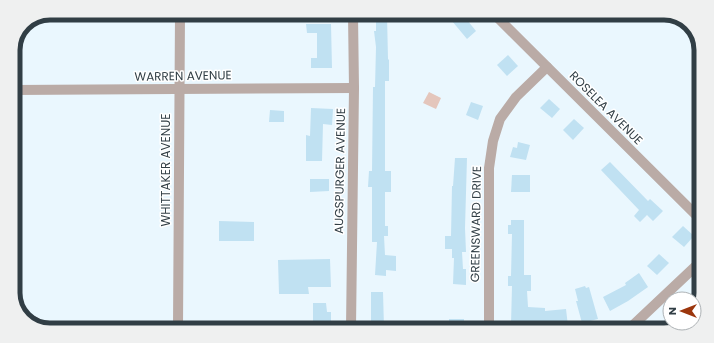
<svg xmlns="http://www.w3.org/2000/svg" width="714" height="343" font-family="Poppins,sans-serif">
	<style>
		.green { fill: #e4c6bc }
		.building { fill: #c0e1f2 }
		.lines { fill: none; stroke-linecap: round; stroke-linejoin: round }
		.minor { stroke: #baaba6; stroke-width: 10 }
		.major { stroke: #876d65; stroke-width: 10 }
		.labels { text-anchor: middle; stroke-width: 3; stroke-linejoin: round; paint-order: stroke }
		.street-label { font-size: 12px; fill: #313e45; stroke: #fff }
		.rim { fill: none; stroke: #313e45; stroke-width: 5 }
	</style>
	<rect width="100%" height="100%" fill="#eaf7fe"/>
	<!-- green -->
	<path class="green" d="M429,92L441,98L436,109L423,103Z"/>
	<!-- building -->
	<g class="building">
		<path d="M376,15H387L388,59L389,60V81H385V171H391V192H385V226H388V236H384L385,255L396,256V271L386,270V276L375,275L377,242H372V187H368L369,171H372L373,87H375L376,47L374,31H376Z"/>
		<path d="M447,15H463L476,31L467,39Z"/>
		<path d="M306,24H331L332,68H311V58H317V33H307Z"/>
		<path d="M508,55L518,66L507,76L497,65Z"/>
		<path d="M549,99L560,109L552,118L540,108Z"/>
		<path d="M471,102L483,106L478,120L466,115Z"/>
		<path d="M311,108L333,109L332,125L323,124L322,161H306V135L310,136Z"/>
		<path d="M270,110L284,111V122H269Z"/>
		<path d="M574,119L584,128L573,140L563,130Z"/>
		<path d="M518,142L530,145L526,160L510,157L513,147L517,148Z"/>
		<path d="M455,158H467L465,228L466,252H462L463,269H466V285L453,284L454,258H452V249H445V236H451L452,186H453Z"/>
		<path d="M610,162L648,201L650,199L663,211L653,221L647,215L640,222L634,216L639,210L601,170Z"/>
		<path d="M512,175H530V192H511Z"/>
		<path d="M310,179H329V191L310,192Z"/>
		<path d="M511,220H524V275H531V291H527L528,307L545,308V311L566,309L568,326L556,327V323L511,324L512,286H508V276H511L512,234H508V225H511Z"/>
		<path d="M219,221L254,222V241H219Z"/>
		<path d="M683,226L694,236L684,247L672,237Z"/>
		<path d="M659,254L669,263L657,275L647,266Z"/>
		<path d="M330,259L331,287H308L309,294H279L278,260Z"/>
		<path d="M639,273L648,287L628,301L610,311L603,297L626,285L625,283Z"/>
		<path d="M585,286L586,288L589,287L598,319L582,323L576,301H578L575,289Z"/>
		<path d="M371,292H383L384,328H371Z"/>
		<path d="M313,303H326L327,312H331V326H313Z"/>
		<rect x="449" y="319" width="15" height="8"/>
	</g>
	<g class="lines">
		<!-- minor -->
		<g class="minor">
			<path d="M496,16L699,218"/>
			<path d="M13,90L354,88"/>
			<path d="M178,327L180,14"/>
			<path d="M351,328L354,88L353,15"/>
			<path d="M489,329V168L493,141L500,119L516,97L547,67"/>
			<path d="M628,330L698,264"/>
		</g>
		<!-- major -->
		<path class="major" d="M29,319L42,326"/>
	</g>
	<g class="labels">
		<!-- street labels -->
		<g class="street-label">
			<text transform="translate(183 76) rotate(-1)" y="4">WARREN AVENUE</text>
			<text transform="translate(606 108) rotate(45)" y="4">ROSELEA AVENUE</text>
			<text transform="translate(166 170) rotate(-90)" y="4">WHITTAKER AVENUE</text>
			<text transform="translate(340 171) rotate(-89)" y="4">AUGSPURGER AVENUE</text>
			<text transform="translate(476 224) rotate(-89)" y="4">GREENSWARD DRIVE</text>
		</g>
	</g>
	<!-- crop -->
	<path d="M0 0H714V343H0ZM50 20H664A30 30 0 0 1 694 50V293A30 30 0 0 1 664 323H50A30 30 0 0 1 20 293V50A30 30 0 0 1 50 20Z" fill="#eff0f0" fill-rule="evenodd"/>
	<path class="rim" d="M50 20H664A30 30 0 0 1 694 50V293A30 30 0 0 1 664 323H50A30 30 0 0 1 20 293V50A30 30 0 0 1 50 20Z"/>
	<!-- north arrow -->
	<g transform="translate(682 311) rotate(270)"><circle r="19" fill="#ffffff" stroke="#adb2b5"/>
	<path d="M0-3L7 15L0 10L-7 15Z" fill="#9c360d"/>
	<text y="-6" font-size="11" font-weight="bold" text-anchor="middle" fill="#313e45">N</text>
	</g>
</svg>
